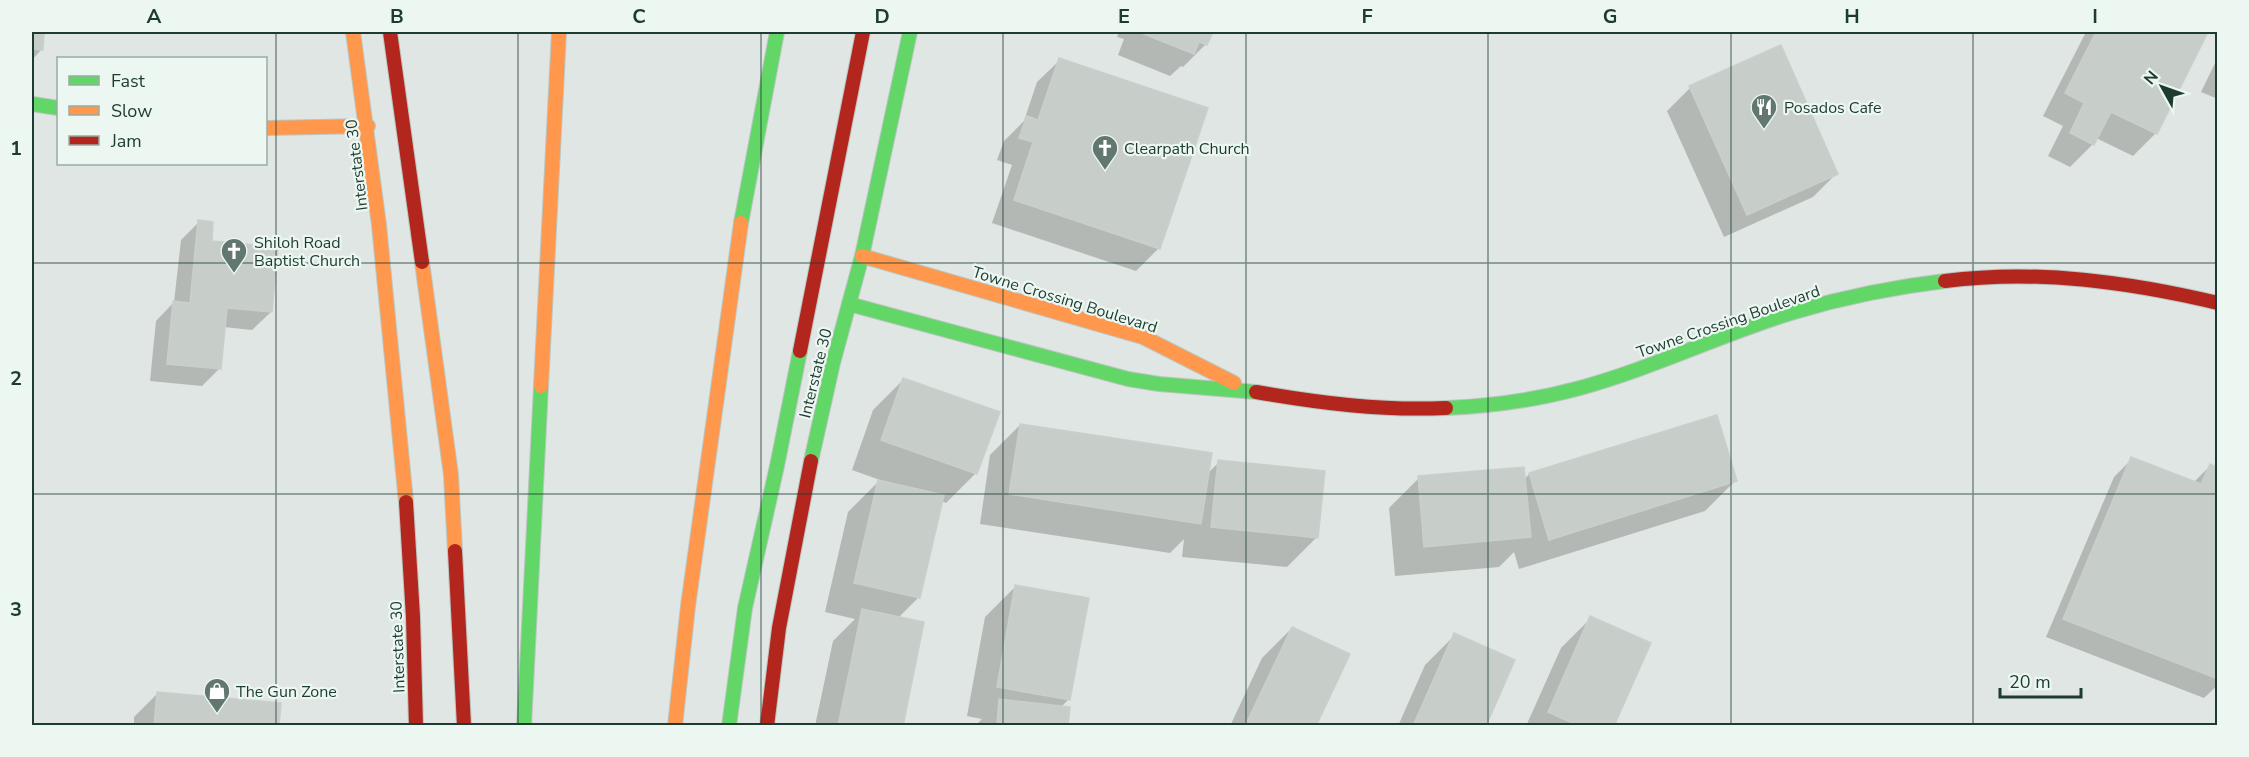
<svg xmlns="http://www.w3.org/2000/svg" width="2249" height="757" font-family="'Nunito Sans',sans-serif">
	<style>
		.shadow { fill: #0003 }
		.building { fill: #c7ceca; stroke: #c8cfcc; stroke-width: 1.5 }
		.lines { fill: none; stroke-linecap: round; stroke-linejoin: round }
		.fast-casing { stroke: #bbc6c1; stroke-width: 16 }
		.slow-casing { stroke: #bbc6c1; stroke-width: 16 }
		.jam-casing { stroke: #bbc6c1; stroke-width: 16 }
		.fast { stroke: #63d668; stroke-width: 14 }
		.slow { stroke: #ff974d; stroke-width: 14 }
		.jam { stroke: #b3261e; stroke-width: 14 }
		.grid { fill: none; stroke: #1d3b31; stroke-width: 1.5; stroke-opacity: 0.55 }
		.labels { text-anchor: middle; stroke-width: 4.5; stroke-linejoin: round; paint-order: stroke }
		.poi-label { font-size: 16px; fill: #1d3b31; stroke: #ecf7f1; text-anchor: start }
		.street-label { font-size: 16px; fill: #1d3b31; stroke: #ecf7f1 }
		.neatline { fill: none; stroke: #1d3b31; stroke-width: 2 }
		.grid-label { font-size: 20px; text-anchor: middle; font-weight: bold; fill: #1d3b31 }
	</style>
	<rect width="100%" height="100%" fill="#e0e6e3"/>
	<!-- shadow -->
	<g class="shadow">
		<path d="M32,32H43L42,49L32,60Z"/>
		<path d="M1119,32H1211L1206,44L1183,67L1181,66L1170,76L1118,55L1124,39L1117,37Z"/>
		<path d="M2086,32H2206L2156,133L2133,156L2096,138L2093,144L2070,167L2048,156L2063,126L2043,116Z"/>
		<path d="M2218,57V99L2201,92Z"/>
		<path d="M1060,60L1159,248L1136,271L992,223L1012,165L997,160L1004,141L1024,121L1037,82Z"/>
		<path d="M1690,88L1836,174L1813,197L1724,237L1667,111Z"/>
		<path d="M199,222L210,242L271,312L252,330L224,327L220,368L202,386L150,381L156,321L174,302L181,240Z"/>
		<path d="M903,380L976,473L946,503L941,501L919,597L898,618L901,726H815L833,641L855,619L825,612L848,512L880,480L852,470L873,410Z"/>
		<path d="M1716,417L1735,481L1705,511L1519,569L1514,552L1499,567L1395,576L1389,508L1419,478L1524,480L1529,474Z"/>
		<path d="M1020,425L1208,473L1219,462L1317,537L1287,567L1182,557L1184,539L1170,553L980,524L990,455Z"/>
		<path d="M2132,459L2193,483L2210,466L2218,469V685L2204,698L2046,637L2114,477Z"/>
		<path d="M1015,587L1069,699L1061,707L1067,726H975L982,719L967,716L985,617Z"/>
		<path d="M1591,618L1613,726H1526L1561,648Z"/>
		<path d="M1292,628L1314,726H1230L1262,658Z"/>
		<path d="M1455,635L1485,726H1398L1425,665Z"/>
		<path d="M157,694L277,726H134V717Z"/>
	</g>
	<!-- building -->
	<g class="building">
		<path d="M32,32H44L43,50L32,49Z"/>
		<path d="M1139,32H1213L1207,45L1199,42L1194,54Z"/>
		<path d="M2096,32H2208L2157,134L2111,112L2094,145L2070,133L2084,103L2065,93Z"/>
		<path d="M1781,45L1838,174L1747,215L1689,86Z"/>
		<path d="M1059,58L1208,108L1160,249L1014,200L1033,142L1019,138L1027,116L1038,120Z"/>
		<path d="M198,220L213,222L212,241L278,247L272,312L227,308L221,369L167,364L173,301L190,303Z"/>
		<path d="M903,378L1000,412L977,474L881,440Z"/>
		<path d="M1717,415L1737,481L1549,540L1529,473Z"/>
		<path d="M1020,424L1212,453L1201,524L1009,494Z"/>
		<path d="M2131,457L2201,484L2210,464L2218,468V679L2063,619Z"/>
		<path d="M1218,460L1325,471L1318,538L1211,527Z"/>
		<path d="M1524,467L1531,537L1424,547L1418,476Z"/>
		<path d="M878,480L944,495L920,598L854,583Z"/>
		<path d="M1015,585L1089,598L1070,700L997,687Z"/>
		<path d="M862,609L924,622L903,726H838Z"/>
		<path d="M1590,616L1651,643L1614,726H1579L1548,712Z"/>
		<path d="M1292,627L1350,654L1316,726H1245Z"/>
		<path d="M1454,633L1515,660L1486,726H1413Z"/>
		<path d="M157,692L281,703L279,726H154Z"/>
		<path d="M999,699L1070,707L1068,726H997Z"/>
	</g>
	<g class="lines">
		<!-- fast casing -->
		<g class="fast-casing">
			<g id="fast">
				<path d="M32,104L58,108"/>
				<path d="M741,223L777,32"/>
				<path d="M849,304L1128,379L1159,384L1256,392"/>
				<path d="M1446,408C1491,406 1536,400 1580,388C1653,368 1722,334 1794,312C1844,297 1894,287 1945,281"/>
				<path d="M811,461L833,363L862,256L910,32"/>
				<path d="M524,726L541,386"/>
				<path d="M729,726L745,608L777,466L800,351"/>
			</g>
		</g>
		<!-- slow casing -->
		<g class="slow-casing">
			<g id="slow">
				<path d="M353,32L379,225L406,502"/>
				<path d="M266,128L368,126"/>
				<path d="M862,256L1143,337L1234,383"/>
				<path d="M422,262L451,475L455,551"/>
				<path d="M541,386L559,32"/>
				<path d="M675,726L688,606L741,223"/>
			</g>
		</g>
		<!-- jam casing -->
		<g class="jam-casing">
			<g id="jam">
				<path d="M390,32L422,262"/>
				<path d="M1945,281C2037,269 2129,282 2218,303"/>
				<path d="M800,351L863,32"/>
				<path d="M1256,392C1320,403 1381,411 1446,408"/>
				<path d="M406,502L413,617L416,726"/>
				<path d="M455,551L464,726"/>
				<path d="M767,726L779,628L811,461"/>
			</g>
		</g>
		<!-- fast -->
		<use href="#fast" class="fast"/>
		<!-- slow -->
		<use href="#slow" class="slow"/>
		<!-- jam -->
		<use href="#jam" class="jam"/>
	</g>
	<!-- grid -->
	<path class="grid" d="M276,32V726M518,32V726M761,32V726M1003,32V726M1246,32V726M1488,32V726M1731,32V726M1973,32V726M32,263H2218M32,494H2218"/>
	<!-- icons -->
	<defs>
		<g id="restaurant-pin" transform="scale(1.35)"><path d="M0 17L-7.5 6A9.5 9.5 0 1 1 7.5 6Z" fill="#61776f" stroke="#ecf7f1"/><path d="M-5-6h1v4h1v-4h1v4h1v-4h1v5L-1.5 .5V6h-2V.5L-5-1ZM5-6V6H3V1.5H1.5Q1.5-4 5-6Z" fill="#fff"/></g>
		<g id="church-pin" transform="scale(1.35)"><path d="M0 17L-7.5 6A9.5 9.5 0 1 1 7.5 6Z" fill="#61776f" stroke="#ecf7f1"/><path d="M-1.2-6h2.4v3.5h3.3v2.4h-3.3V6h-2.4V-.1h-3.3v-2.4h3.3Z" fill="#fff"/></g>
		<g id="shop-pin" transform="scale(1.35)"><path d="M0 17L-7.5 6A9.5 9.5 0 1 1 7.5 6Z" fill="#61776f" stroke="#ecf7f1"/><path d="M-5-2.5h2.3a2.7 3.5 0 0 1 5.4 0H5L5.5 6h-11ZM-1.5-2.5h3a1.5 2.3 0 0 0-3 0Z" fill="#fff"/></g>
	</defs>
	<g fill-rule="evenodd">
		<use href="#restaurant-pin" x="1764" y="107"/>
		<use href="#church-pin" x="1105" y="148"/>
		<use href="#church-pin" x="234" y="251"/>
		<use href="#shop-pin" x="217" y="691"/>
	</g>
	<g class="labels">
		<!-- poi labels -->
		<g class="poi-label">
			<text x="1784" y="113">Posados Cafe</text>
			<text x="1124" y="154">Clearpath Church</text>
			<text x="254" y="248">Shiloh Road<tspan x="254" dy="18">Baptist Church</tspan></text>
			<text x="236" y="697">The Gun Zone</text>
		</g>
		<!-- street labels -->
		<g class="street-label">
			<text transform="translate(356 165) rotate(-97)" y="6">Interstate 30</text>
			<text transform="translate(1065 299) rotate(17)" y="6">Towne Crossing Boulevard</text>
			<text transform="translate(1728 321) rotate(-19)" y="6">Towne Crossing Boulevard</text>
			<text transform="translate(815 373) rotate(-76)" y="6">Interstate 30</text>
			<text transform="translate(397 647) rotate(-92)" y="6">Interstate 30</text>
		</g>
	</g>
	<!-- border -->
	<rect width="2249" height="757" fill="none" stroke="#ecf7f1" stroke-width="66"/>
	<!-- legend -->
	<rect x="57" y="57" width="210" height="108" fill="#ecf7f1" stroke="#99aca4" stroke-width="1.5"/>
	<rect x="69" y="76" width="30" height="9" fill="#63d668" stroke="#99aca4" stroke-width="1.5"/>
	<text x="111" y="87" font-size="18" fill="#1d3b31">Fast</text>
	<rect x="69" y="106" width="30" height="9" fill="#ff974d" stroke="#99aca4" stroke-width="1.5"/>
	<text x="111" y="117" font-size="18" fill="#1d3b31">Slow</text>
	<rect x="69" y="136" width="30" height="9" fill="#b3261e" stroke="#99aca4" stroke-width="1.5"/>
	<text x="111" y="147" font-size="18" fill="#1d3b31">Jam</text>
	<!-- north arrow -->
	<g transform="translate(2162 87) rotate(310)" stroke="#ecf7f1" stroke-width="4.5" paint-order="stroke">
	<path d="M0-4.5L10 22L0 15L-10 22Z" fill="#1d3b31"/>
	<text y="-9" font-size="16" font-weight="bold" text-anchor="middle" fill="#1d3b31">N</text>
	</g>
	<!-- scale -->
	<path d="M2000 688v9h81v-9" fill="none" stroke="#1d3b31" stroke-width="3"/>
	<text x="2009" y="688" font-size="18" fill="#1d3b31" stroke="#ecf7f1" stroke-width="4.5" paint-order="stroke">20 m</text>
	<rect x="33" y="33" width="2183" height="691" class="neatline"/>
	<g class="grid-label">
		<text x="154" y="23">A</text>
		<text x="397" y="23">B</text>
		<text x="639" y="23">C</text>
		<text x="882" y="23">D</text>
		<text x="1124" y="23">E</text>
		<text x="1367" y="23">F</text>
		<text x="1610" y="23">G</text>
		<text x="1852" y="23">H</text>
		<text x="2095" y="23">I</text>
		<text x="16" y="155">1</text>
		<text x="16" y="385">2</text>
		<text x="16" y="616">3</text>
	</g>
</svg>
